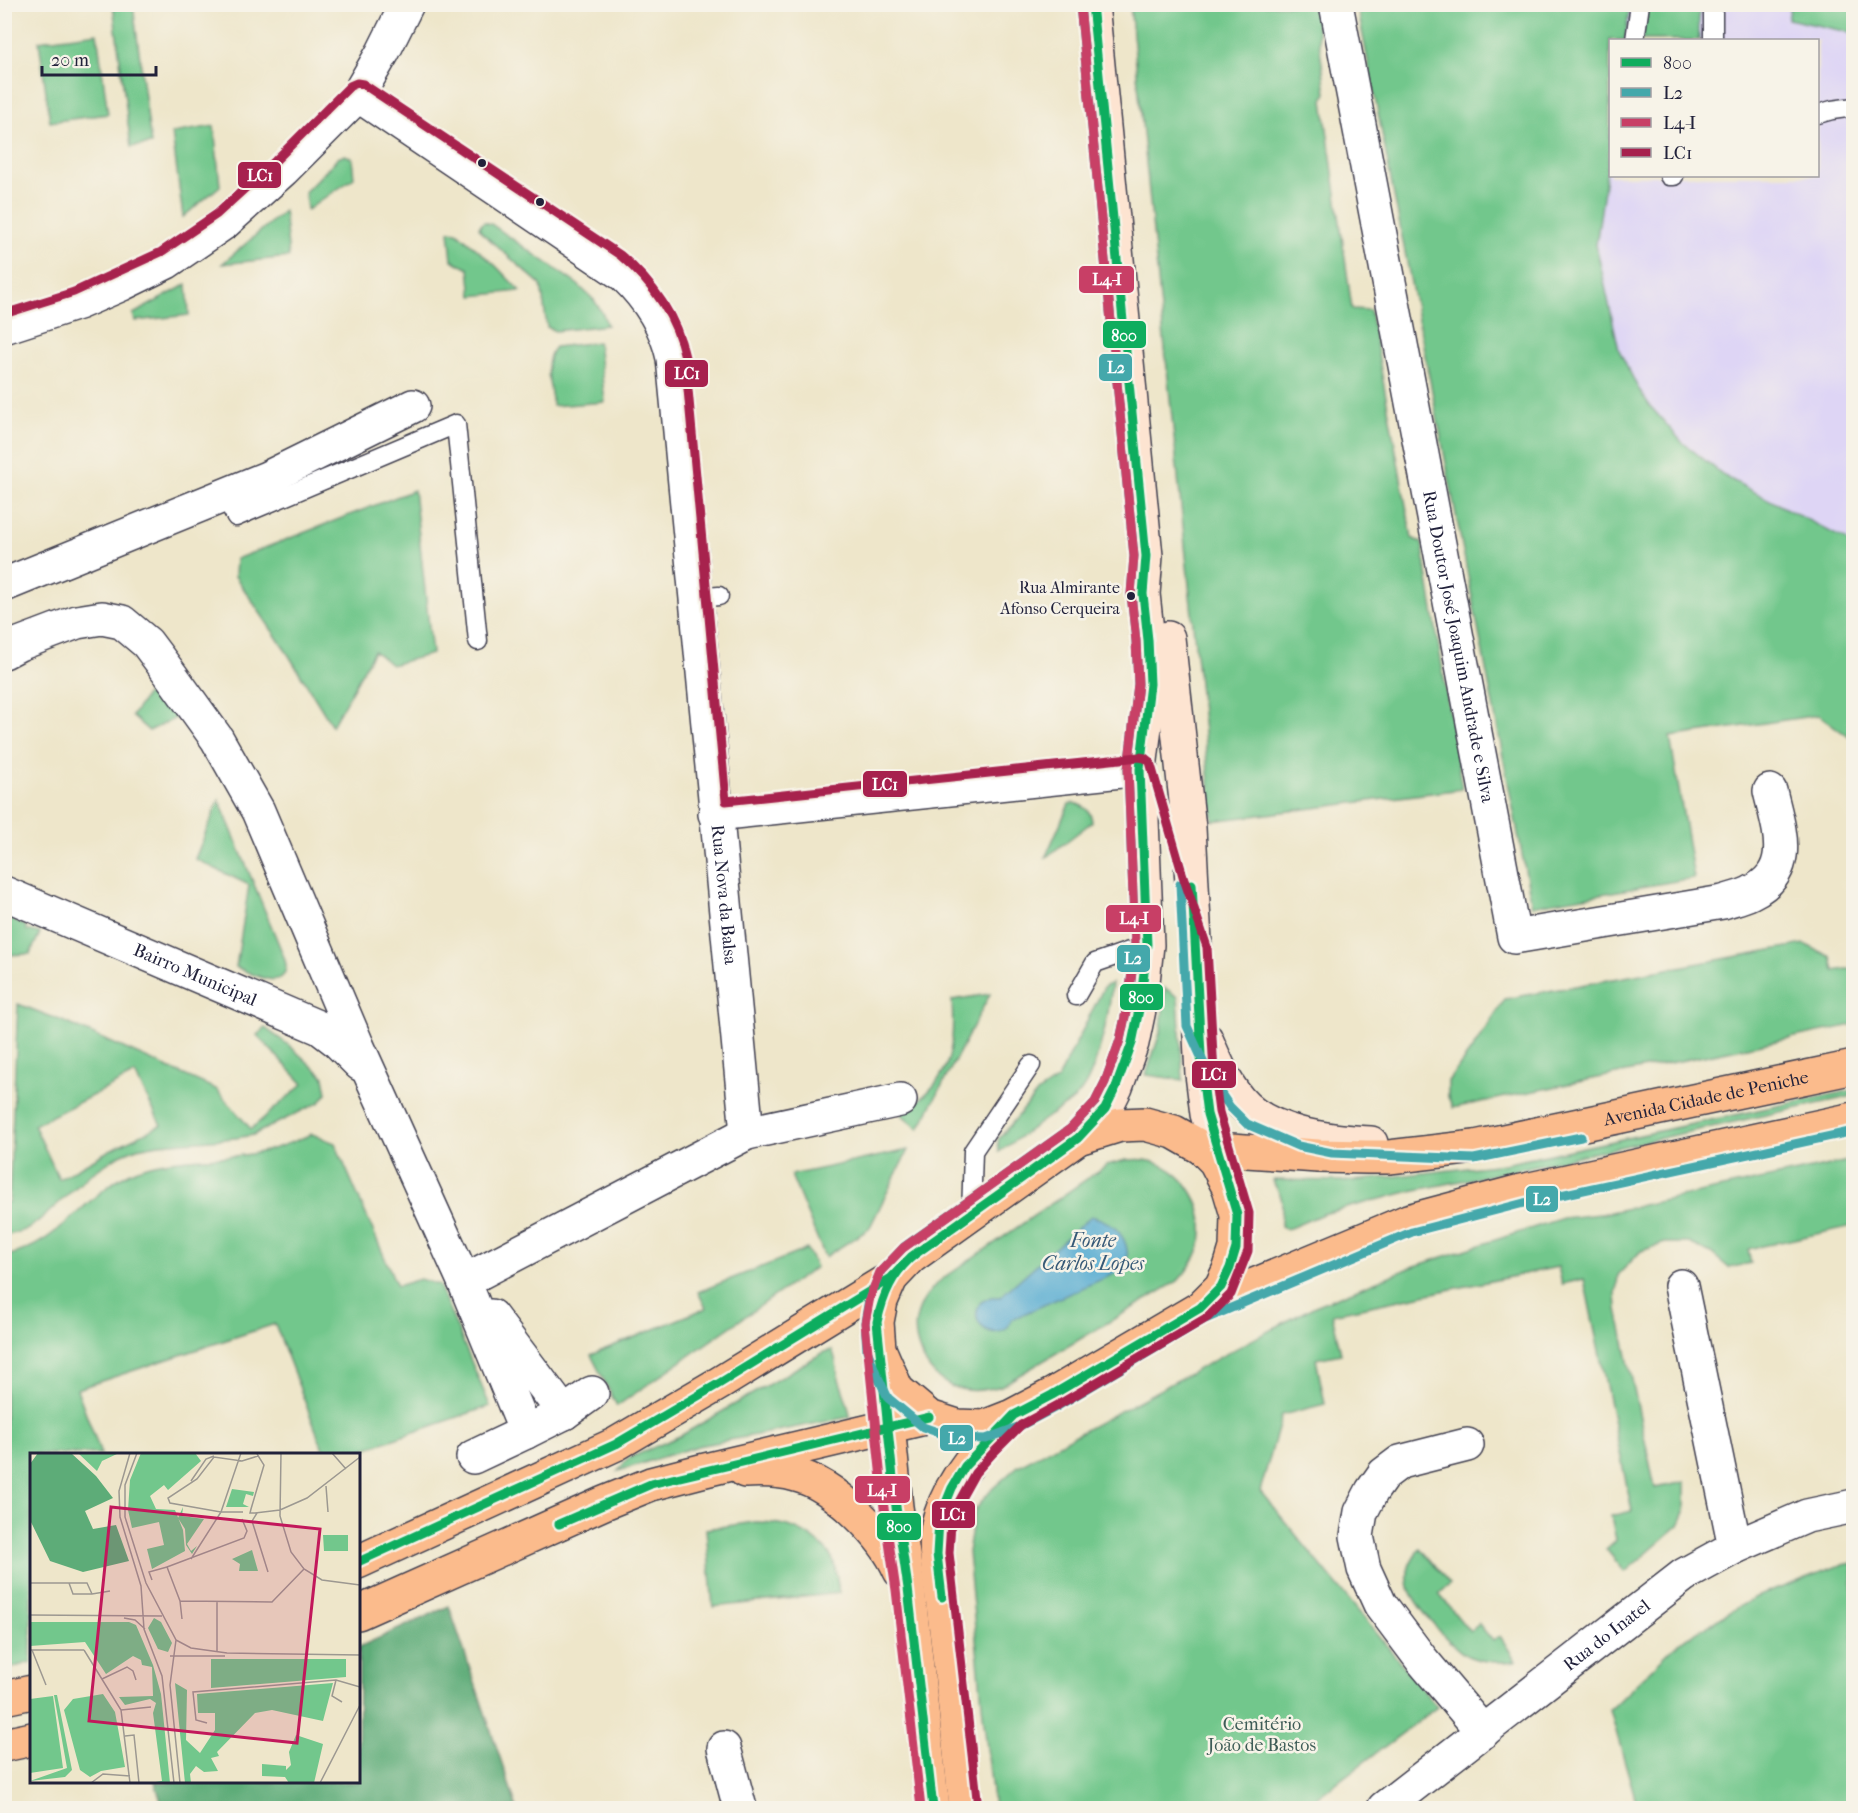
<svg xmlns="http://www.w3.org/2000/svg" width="1858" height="1813" font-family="'IM FELL French Canon',serif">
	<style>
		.built { fill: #ded5f5 }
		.green { fill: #72c78c; stroke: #4a7464; stroke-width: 1.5; fill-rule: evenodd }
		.forest { fill: #5dac78; stroke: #40675a; stroke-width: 1.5 }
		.water { fill: #55abd1; stroke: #3c6686; stroke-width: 1.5 }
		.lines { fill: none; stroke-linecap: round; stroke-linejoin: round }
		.service-casing { stroke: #413f50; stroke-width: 21 }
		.minor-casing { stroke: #413f50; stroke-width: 36 }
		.secondary-casing { stroke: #413f50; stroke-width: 36 }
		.primary-casing { stroke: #413f50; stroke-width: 36 }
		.service { stroke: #fff; stroke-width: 18 }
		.minor { stroke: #fff; stroke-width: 33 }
		.secondary { stroke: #fde4d1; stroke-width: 33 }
		.primary { stroke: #fbbb8c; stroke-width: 33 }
		.bus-1-casing { stroke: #f7f3e8; stroke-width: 14 }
		.bus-2-casing { stroke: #f7f3e8; stroke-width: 14 }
		.bus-3-casing { stroke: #f7f3e8; stroke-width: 14 }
		.bus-4-casing { stroke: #f7f3e8; stroke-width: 14 }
		.bus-1 { stroke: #0fad5e; stroke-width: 9 }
		.bus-2 { stroke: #44a8ab; stroke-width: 9 }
		.bus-3 { stroke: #c83f66; stroke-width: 9 }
		.bus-4 { stroke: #a7214e; stroke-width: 9 }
		.bus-dot { fill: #22223b; stroke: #f7f3e8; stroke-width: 2 }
		.labels { text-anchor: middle; stroke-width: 5; stroke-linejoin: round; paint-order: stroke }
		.bus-label { font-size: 16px; fill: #22223b; stroke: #f7f3e8; text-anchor: end }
		.street-label { font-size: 18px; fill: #22223b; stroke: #f7f3e8 }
		.park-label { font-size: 18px; fill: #3e5c57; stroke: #f7f3e8 }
		.water-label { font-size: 20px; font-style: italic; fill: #365977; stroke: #f7f3e8 }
		.inset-road { fill: none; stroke: #9c9891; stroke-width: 1.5 }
		.view { fill: #c2185b; fill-opacity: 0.15; stroke: #c2185b; stroke-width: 3 }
		.inset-edge { fill: none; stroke: #22223b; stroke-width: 3 }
		.line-badge { stroke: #f7f3e8; stroke-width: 2 }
		.badge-label { font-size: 16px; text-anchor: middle; font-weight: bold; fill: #fff }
	</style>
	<rect width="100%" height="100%" fill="#f7f3e8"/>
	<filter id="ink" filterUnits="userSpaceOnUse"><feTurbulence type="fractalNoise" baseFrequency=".0167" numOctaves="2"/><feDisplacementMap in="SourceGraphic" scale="12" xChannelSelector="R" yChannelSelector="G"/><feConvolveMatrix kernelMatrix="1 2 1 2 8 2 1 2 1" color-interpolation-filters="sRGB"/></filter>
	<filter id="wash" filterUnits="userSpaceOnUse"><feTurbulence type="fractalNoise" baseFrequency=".008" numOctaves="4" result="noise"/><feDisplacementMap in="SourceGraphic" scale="24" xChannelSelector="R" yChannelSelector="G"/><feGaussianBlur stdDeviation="1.35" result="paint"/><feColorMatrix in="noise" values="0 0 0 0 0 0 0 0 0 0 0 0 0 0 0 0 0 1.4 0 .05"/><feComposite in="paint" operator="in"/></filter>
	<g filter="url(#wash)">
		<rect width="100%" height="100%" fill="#eee6ca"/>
		<!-- built -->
		<path class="built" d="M1630,5H1853V547L1846,540L1726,477L1682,442L1650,406L1638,388L1619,350L1596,245L1610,148V176H1818V40H1625Z"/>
		<!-- green -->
		<g class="green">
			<path d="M113,5H133L151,144L131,147Z"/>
			<path d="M1130,5H1314L1326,93L1323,100L1352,309L1370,310L1412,538L1422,543L1462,789L1213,821Z"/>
			<path d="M1357,5H1630L1625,40H1610V148L1596,245L1619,350L1638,388L1650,406L1682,442L1726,477L1846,540L1853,547V740L1819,715L1670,737L1694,878L1532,906Z"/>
			<path d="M1648,5H1699V40H1642Z"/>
			<path d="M1791,5H1853V33L1788,19Z"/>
			<path d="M97,33L108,114L50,122L39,41Z"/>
			<path d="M214,126L220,186L183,217L172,133Z"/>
			<path d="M345,155L352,158L354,178L307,210L305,192L338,158Z"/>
			<path d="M284,211L289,257L222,264Z"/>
			<path d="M484,222L491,224L577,284L594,300L603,314L607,325L555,331L547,327L541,285L482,233L479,228L481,224Z"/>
			<path d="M449,231L457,232L495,265L520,291L472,296L469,269L452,260Z"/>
			<path d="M187,284L189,315L135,321L133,314Z"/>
			<path d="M598,342L605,402L553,406C551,389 542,361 555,347Z"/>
			<path d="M414,490L432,654L391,665L374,651L332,726L288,654L235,576L236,559Z"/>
			<path d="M153,685L176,718L149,731L132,716Z"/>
			<path d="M219,800L280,947C282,953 286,960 286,966C285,993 248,972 236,967L249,885L195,859Z"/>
			<path d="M1074,803C1084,806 1091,810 1092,822L1045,858L1069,804Z"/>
			<path d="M5,917L26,926V930L40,933L30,954L5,955Z"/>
			<path d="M1804,944L1831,957L1834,971L1853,968V1025L1453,1108L1448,1097V1081L1472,1049L1505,999Z"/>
			<path d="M1112,983C1110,1010 1097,1074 1079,1094C1071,1104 1059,1109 1049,1116C1032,1128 1016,1140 999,1152L998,1140L1038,1092L1058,1079L1104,987Z"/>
			<path d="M1165,988L1178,997L1183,1080L1146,1075L1161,1030Z"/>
			<path d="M990,994L919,1129L901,1114C950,1081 955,1056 952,1000Z"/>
			<path d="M18,1004L65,1022L216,1089L251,1129L303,1084L257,1035L265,1028L290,1046L324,1077L327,1093L320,1102L253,1135L236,1138L159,1144L137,1148L118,1156L87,1177L48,1213L28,1229L5,1236V1202H9ZM135,1074L161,1125L110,1150L59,1179L34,1125Z"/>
			<path d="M1853,1090V1096L1506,1172L1411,1191L1323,1214L1290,1228L1285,1229L1281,1227C1280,1217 1284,1208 1281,1197C1279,1190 1274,1187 1273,1180L1353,1181L1504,1164Z"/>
			<path d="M312,1134L335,1143L397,1286L420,1279L439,1285L490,1406L350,1454H325L275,1324L77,1389L101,1454H32L31,1662L5,1670V1256C59,1245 83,1197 129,1173C167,1154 215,1161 256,1153C275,1150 294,1141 312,1134Z"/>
			<path d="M908,1150L869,1229L825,1257L791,1175Z"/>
			<path d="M1126,1160C1132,1160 1139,1159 1145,1160C1185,1166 1212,1211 1199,1249C1194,1262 1187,1271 1178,1281L1001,1386C984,1391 967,1393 951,1386C924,1373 908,1337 919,1310C923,1299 930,1291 937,1283L1107,1165Z"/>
			<path d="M1853,1160V1226L1748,1249L1751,1263L1729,1268L1711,1253L1689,1243H1665L1641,1251L1618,1275L1616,1294L1617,1309L1655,1488L1685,1482V1512L1679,1525L1625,1572L1606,1549L1616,1540L1611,1516L1632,1511L1584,1279L1562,1284L1558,1267L1332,1314L1341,1354L1316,1359L1325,1404L1282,1415L1260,1491L1437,1707L1303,1808H994L983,1714L968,1552L975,1510L992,1489L1018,1466L1315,1306L1415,1266L1563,1218L1601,1214Z"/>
			<path d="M807,1249L816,1267L617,1406L591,1355L706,1308L698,1292Z"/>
			<path d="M832,1350C837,1359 836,1369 839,1379C843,1392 849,1404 850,1417L698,1446L618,1471L627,1459L682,1435L824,1352Z"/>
			<path d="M755,1522C781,1522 801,1527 821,1545C824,1548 829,1552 831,1556C837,1567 837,1581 839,1593L713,1607L706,1529Z"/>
			<path d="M1420,1548L1450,1584L1439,1594L1470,1632L1479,1624L1493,1641L1500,1636L1516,1661C1500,1663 1486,1663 1470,1657C1455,1652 1412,1602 1409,1587C1405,1570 1410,1561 1420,1548Z"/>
			<path d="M1853,1563V1808H1638L1610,1710L1678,1643L1754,1598L1838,1566Z"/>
		</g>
		<!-- forest -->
		<path class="forest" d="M449,1606L517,1808H163L155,1782H358L359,1647Z"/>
		<!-- water -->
		<path class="water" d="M1091,1216C1116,1222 1134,1242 1125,1269L1012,1319C1002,1347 964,1326 981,1302L991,1297H1000Z"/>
	</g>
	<g filter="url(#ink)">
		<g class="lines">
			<!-- service casing -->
			<g class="service-casing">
				<g id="service">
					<path d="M1635,40L1640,4"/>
					<path d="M1713,40V4"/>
					<path d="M1818,114L1832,110L1854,107"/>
					<path d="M1669,176H1674"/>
					<path d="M225,496L236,517L456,424L478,641"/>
					<path d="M695,598L719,596"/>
					<path d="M1076,996L1095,963L1147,945"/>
					<path d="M971,1216L973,1151L1031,1065"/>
				</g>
			</g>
			<!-- minor casing -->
			<g class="minor-casing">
				<g id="minor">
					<path id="s1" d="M1336,4L1514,937L1723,902C1732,899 1742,897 1750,893C1796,871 1779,830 1770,791"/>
					<path id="s2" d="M358,95L624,275C648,298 666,325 673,358L747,1133"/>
					<path d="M4,327L78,303L122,284L167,262L224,223L283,170L358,95L383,52L407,4"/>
					<path d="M4,585L267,478L413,406"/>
					<path d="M4,652L19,644L77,622L102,618L122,622L147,643L168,671L217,739L258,811L358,1047L464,1281L747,1133L900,1100"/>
					<path d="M715,814L1140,769"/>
					<path id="s3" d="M4,893L320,1028L337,1041L360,1064"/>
					<path d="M464,1281L526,1432L564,1413L592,1393"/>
					<path d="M1681,1286L1735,1547"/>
					<path d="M491,1316L564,1413"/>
					<path d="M1467,1445L1400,1462L1384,1474L1372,1491L1361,1512L1357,1536L1364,1569L1380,1604L1422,1660L1483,1732"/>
					<path d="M473,1457L526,1432"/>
					<path d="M724,1748L740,1808"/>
					<path id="s4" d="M1384,1808L1684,1575L1735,1547L1807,1516L1854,1506"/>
				</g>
			</g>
			<!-- secondary casing -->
			<g class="secondary-casing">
				<g id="secondary">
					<path d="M1168,638L1189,828L1202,1074L1207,1114L1225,1176"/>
					<path d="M1206,1039C1215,1060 1224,1082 1239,1100C1268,1135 1329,1141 1371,1143"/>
					<path d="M1078,1138L1105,1109L1116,1087L1132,1043L1141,1000L1147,945L1140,769L1150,684L1148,640L1143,594L1146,556L1092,4"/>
				</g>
			</g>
			<!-- primary casing -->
			<g class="primary-casing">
				<g id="primary">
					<path d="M1145,1124L1174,1132L1202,1148L1215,1161L1229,1188L1237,1215L1236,1248L1230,1268L1221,1287L1200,1308L1052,1395L1012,1416L984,1427L957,1426L929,1417L897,1390L879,1349L877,1322L881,1301L891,1278L911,1257L1078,1138L1120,1125Z"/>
					<path id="s5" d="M1202,1148L1318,1156L1367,1157H1389L1475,1147L1854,1067"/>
					<path d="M1204,1306L1408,1221L1521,1191L1854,1119"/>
					<path d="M886,1404L896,1507L908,1588L933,1808"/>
					<path d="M745,1471C762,1470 779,1470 796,1475C834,1484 885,1536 900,1571"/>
					<path d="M358,1562L616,1444L720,1383L891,1278"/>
					<path d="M358,1613L604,1503L651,1484L701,1471L929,1417"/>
					<path d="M4,1698L32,1692"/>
					<path d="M4,1745L32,1739"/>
					<path d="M966,1808C959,1743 952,1678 944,1613C941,1585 931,1544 940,1517C953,1476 980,1448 1011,1418"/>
				</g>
			</g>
			<!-- service -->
			<use href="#service" class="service"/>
			<!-- minor -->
			<use href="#minor" class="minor"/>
			<!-- secondary -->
			<use href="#secondary" class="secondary"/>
			<!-- primary -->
			<use href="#primary" class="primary"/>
			<!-- bus-1 casing -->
			<g class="bus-1-casing">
				<g id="bus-1">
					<path d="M914,1255C892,1273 883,1295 877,1322L896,1507L908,1588L933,1808"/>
					<path d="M559,1524L651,1484L929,1417"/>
					<path d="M358,1562L616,1444L720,1383L891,1278L911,1257L1078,1138L1105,1109L1116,1087L1132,1043L1141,1000L1147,945L1140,769L1150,684L1148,640L1143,594L1146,556L1092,4"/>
					<path d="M942,1597L937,1554L939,1520L952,1488L965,1466L1014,1415L1052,1395L1200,1308L1221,1287L1230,1268L1236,1248L1237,1215L1207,1114L1202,1074L1192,884"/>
				</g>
			</g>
			<!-- bus-2 casing -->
			<g class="bus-2-casing">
				<g id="bus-2">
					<path d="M1080,5L1134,556L1131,594L1136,641L1138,684L1128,769L1135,945L1129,998L1120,1040L1105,1082L1095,1102L1070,1129L904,1247L881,1271L869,1299L865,1322L867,1350L876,1373L888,1398L923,1427L954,1438L986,1439L1018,1427L1058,1406L1205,1319L1412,1232L1524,1203L1854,1131"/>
					<path d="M1180,884L1187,1026L1211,1079L1230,1107L1247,1124L1298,1146L1332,1153L1474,1159L1581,1137"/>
				</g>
			</g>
			<!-- bus-3 casing -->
			<g class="bus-3-casing">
				<path id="bus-3" d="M921,1808L896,1590L884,1508L865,1323L870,1297L880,1272L903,1248L1070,1129L1095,1102L1105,1082L1120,1040L1129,998L1135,945L1128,769L1138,684L1136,641L1131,594L1134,556L1080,5"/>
			</g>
			<!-- bus-4 casing -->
			<g class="bus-4-casing">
				<path id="bus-4" d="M4,314L74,292L161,252L217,214L275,161L350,86L357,83L363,84L620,255C652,282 676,315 685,357L726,801L1139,757L1145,758L1150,762L1183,876L1207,947L1214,1073L1219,1112L1249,1213L1248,1251L1231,1294L1208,1317L1058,1405L1021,1425L993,1453L975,1473L955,1509L951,1523L949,1553L978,1807"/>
			</g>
			<!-- bus-1 -->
			<use href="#bus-1" class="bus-1"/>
			<!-- bus-2 -->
			<use href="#bus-2" class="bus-2"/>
			<!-- bus-3 -->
			<use href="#bus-3" class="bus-3"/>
			<!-- bus-4 -->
			<use href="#bus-4" class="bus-4"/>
		</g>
	</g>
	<!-- markers -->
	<g class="bus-dot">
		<circle cx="482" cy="163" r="5"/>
		<circle cx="540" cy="202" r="5"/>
		<circle cx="1131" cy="596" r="5"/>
	</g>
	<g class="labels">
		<!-- bus labels -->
		<g class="bus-label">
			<text x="1120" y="593">Rua Almirante<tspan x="1120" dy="21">Afonso Cerqueira</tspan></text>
		</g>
		<!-- street labels -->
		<g class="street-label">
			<text dy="6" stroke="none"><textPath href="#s1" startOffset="654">Rua Doutor José Joaquim Andrade e Silva</textPath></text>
			<text dy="6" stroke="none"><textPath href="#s2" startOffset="958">Rua Nova da Balsa</textPath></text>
			<text dy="6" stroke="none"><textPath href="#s3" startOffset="208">Bairro Municipal</textPath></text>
			<text dy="6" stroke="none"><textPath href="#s5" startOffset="510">Avenida Cidade de Peniche</textPath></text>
			<text dy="6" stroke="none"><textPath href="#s4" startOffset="282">Rua do Inatel</textPath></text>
		</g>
		<!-- park labels -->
		<g class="park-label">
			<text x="1262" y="1730">Cemitério<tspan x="1262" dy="21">João de Bastos</tspan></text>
		</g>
		<!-- water labels -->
		<g class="water-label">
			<text x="1093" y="1247">Fonte<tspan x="1093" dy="23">Carlos Lopes</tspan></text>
		</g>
	</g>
	<!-- overview -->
	<g transform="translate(30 1453)">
		<rect width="330" height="330" fill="#eee6ca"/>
		<path d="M48,0H89L72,8L67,18ZM111,0H165L171,8L138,37L134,32L120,43L126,56L145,57L153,77L155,98L122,116L117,96L134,92L129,69L102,75L98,57L100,27ZM202,36L224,39L223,43L216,41L213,51L219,54H196ZM153,54L152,63L174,66L157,91L161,98L167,93L162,101L156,92L155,76L148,65ZM293,82H318V98H294ZM222,97L228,118H209L210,111L202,106ZM124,165L131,169L142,190L138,199L128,196L118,175ZM0,169H99L106,172L123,212L131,241L140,330H119L132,328L123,260L126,250L120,246L95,252L89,244L123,243L122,214L112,212L111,207L103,203L76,221L55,189L0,193ZM181,206H316V224L181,235ZM145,230L157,237L156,287L170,300L185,277V260H168L167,241L303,230L293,268L242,257L225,260L187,299L189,303L181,305L188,318L174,319L166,313L160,321L161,330H155ZM73,241L85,259L95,314L71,318L60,324L50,317L34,257L43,246ZM27,242L42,317L35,324L0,328L37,315L24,242ZM23,243L33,315L0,320V246ZM266,282L293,291L284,330H259L255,324L232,323V311L256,313V317L261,312L259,299Z" fill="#72c78c"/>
		<path d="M8,0H41L66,23L83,45L55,58L63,76L86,72L99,108L53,119L20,108L0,67V11Z" fill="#5dac78"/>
		<path class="inset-road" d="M100,0L89,38L90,64L111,133L114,176L132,223L144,330M107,0L95,32V64L116,130L146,187L140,232L150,330M211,0L191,59H213M251,0L250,63L261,99L274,116L292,127L330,132M302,0L316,16M227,1L234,12L221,56L220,60H225L250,57L277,45L330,4M161,28L176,6L184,3M296,33L298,59M227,60L222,68L238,119M161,106L191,59L140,50L138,45L167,26L184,4L212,8L228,3M122,127L119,119L137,114M0,130H39M62,141L57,130H39L43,141H62L80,138M150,148L242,149L274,116M187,149V198M0,162L132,163M94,165L105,167L115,176M152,166L150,148L137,114L214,85L217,78L212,66M146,187L161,195L197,200L330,202M0,197H54M2,197L16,232M54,197L91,257L100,330M140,203H195M72,226L97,214L103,218L106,227M306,227L302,243L312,249M91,257L121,254M177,270L166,267L163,239L306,227L330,234M95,283L104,282L109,330M61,330L73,321L100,323M290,330L330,252"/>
		<path class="view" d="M81,54L290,76L267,290L59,268Z"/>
		<rect width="330" height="330" class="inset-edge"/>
	</g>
	<g class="line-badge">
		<rect x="237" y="161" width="45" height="28" rx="6" fill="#a7214e"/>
		<rect x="1078" y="265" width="57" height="29" rx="6" fill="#c83f66"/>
		<rect x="1102" y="320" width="45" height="29" rx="6" fill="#0fad5e"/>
		<rect x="1098" y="353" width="35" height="29" rx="6" fill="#44a8ab"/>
		<rect x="664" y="359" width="45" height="29" rx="6" fill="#a7214e"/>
		<rect x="862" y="770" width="46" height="28" rx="6" fill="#a7214e"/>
		<rect x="1105" y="904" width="57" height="29" rx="6" fill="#c83f66"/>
		<rect x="1116" y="944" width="35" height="29" rx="6" fill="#44a8ab"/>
		<rect x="1119" y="983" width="45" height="28" rx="6" fill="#0fad5e"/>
		<rect x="1191" y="1060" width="46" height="29" rx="6" fill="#a7214e"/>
		<rect x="1525" y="1185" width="34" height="28" rx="6" fill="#44a8ab"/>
		<rect x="939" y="1424" width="35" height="28" rx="6" fill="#44a8ab"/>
		<rect x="854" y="1475" width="57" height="29" rx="6" fill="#c83f66"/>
		<rect x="931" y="1500" width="45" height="29" rx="6" fill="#a7214e"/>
		<rect x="876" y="1512" width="46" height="29" rx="6" fill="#0fad5e"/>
	</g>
	<g class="badge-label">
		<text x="260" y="181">LC1</text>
		<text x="1107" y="285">L4-I</text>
		<text x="1124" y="341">800</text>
		<text x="1116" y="373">L2</text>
		<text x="687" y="379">LC1</text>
		<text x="885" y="790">LC1</text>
		<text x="1134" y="924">L4-I</text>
		<text x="1133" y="964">L2</text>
		<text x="1141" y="1003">800</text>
		<text x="1214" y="1080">LC1</text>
		<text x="1542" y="1205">L2</text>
		<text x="957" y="1444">L2</text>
		<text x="882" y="1496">L4-I</text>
		<text x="953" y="1520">LC1</text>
		<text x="899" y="1532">800</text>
	</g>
	<!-- margin -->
	<rect width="1858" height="1813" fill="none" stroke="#f7f3e8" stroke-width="24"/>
	<!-- legend -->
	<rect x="1609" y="39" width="210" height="138" fill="#f7f3e8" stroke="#a29fa3" stroke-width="1.5"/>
	<rect x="1621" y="58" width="30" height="9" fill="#0fad5e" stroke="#a29fa3" stroke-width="1.5"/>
	<text x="1663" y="69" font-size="18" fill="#22223b">800</text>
	<rect x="1621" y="88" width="30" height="9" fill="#44a8ab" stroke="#a29fa3" stroke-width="1.5"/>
	<text x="1663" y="99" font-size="18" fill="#22223b">L2</text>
	<rect x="1621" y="118" width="30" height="9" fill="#c83f66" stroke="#a29fa3" stroke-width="1.5"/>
	<text x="1663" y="129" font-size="18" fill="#22223b">L4-I</text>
	<rect x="1621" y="148" width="30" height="9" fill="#a7214e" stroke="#a29fa3" stroke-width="1.5"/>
	<text x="1663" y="159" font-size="18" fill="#22223b">LC1</text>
	<!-- scale -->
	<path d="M42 66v9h114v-9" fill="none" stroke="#22223b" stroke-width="3"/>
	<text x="51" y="66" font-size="18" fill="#22223b" stroke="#f7f3e8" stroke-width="4.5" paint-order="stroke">20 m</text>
</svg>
